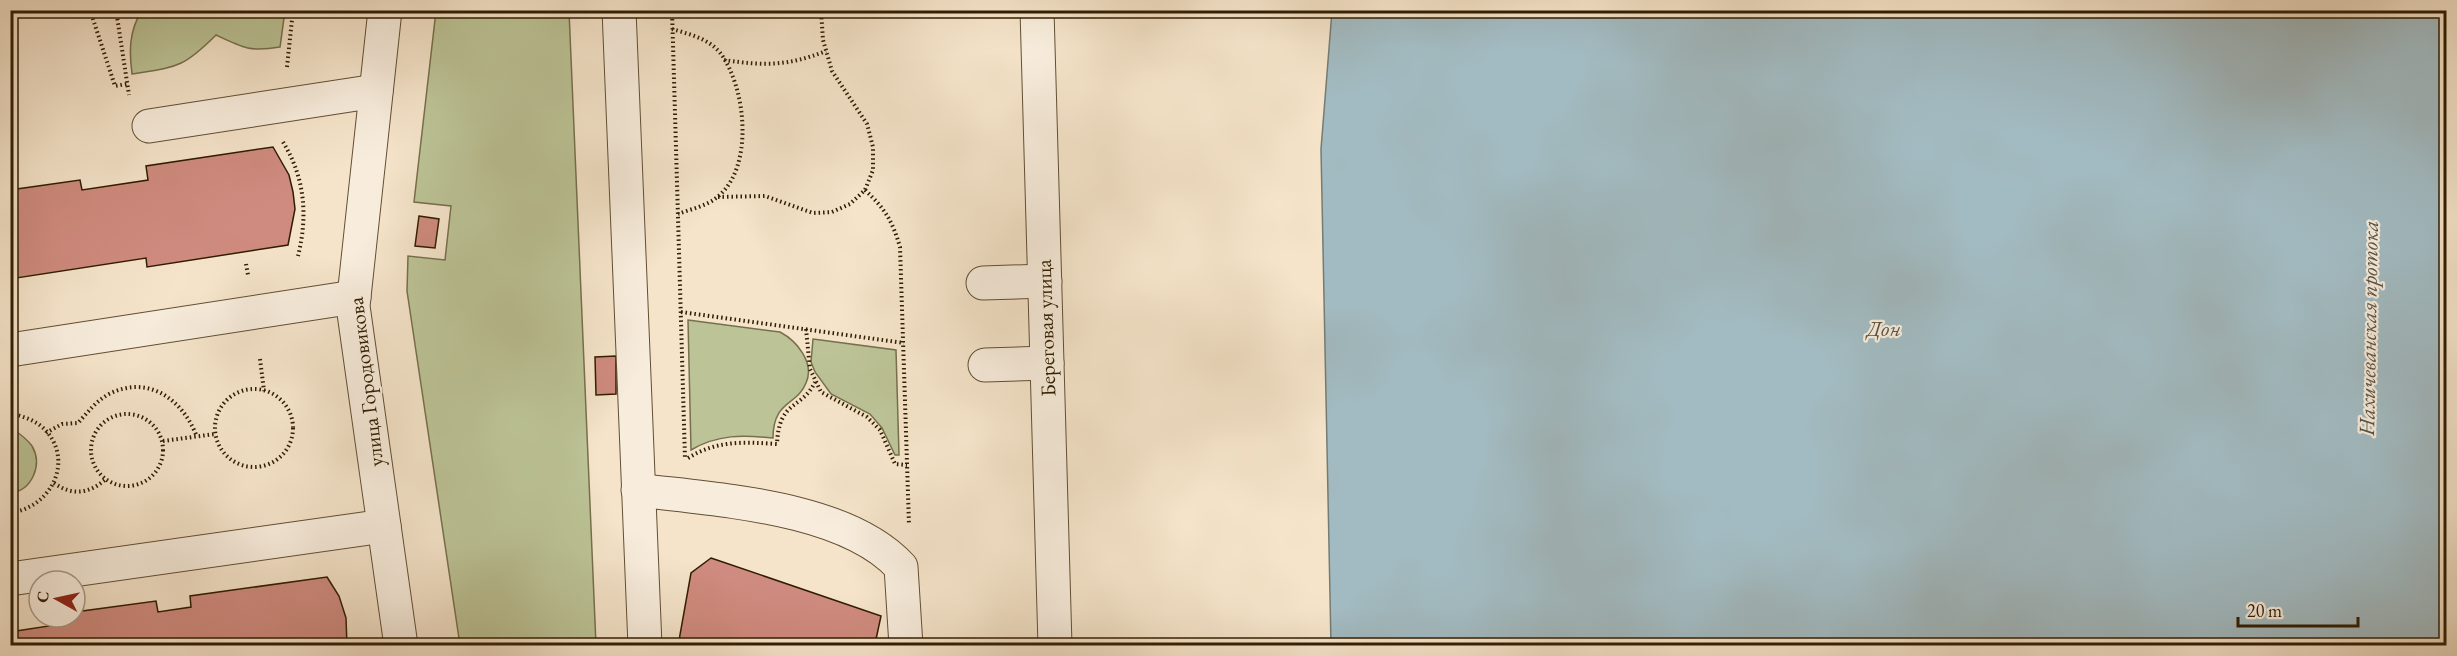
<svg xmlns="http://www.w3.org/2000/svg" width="2457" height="656" font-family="'EB Garamond',serif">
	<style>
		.green { fill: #bcc497; stroke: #76704c; stroke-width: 1.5 }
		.water { fill: #a2bbc2; stroke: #747c75; stroke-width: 1.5 }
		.building { fill: #cf8b7f; stroke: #301d01; stroke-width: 1.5 }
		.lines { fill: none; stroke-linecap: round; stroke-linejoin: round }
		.minor-casing { stroke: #614f33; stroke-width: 35 }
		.path { stroke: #301d01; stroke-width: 4; stroke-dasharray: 1.5 3; stroke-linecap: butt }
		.minor { stroke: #f8eddd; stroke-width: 33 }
		.labels { text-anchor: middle; stroke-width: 4.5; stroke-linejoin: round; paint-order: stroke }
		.street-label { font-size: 21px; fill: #301d01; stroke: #f8eddd }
		.water-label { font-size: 22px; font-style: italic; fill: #585445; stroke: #f8eddd }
	</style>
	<rect width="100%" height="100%" fill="#f5e4ca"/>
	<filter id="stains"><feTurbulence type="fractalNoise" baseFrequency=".00333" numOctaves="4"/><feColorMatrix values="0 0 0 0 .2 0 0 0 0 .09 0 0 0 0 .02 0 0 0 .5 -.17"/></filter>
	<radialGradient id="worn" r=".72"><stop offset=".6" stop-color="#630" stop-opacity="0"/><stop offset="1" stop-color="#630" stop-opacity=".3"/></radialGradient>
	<!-- green -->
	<g class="green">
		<path d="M142,10L273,11L284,18L280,47C250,52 243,48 216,35C183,68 177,67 132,74C129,51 129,31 142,10Z"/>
		<path d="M436,11H569L596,645H460L407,291L408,256L445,260L451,206L414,202Z"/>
		<path d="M688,320L780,332C797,341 815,363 806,383C797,406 773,400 773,438C743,435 718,434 691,450Z"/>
		<path d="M813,339L896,350L899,455H895L882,428L870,414L831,394L815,372L811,362Z"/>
		<path d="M14,430C20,434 27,439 32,446C43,465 32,490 11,493V431Z"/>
	</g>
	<!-- water -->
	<path class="water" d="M1332,11H2446V645H1331L1321,149Z"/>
	<!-- building -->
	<g class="building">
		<path d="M273,147L289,175L293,192L295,209L288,245L147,267L146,258L10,279V190L80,180L82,190L148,180L146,166Z"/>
		<path d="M419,216L439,219L435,248L415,246Z"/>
		<path d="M616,356V394L596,395L595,357Z"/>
		<path d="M711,558L881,616L875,644L860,641V646H678L691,573Z"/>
		<path d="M327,577L339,596L346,618L347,646H10V632L49,626L47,617H75V612L156,601L158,612L191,607L190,596Z"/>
	</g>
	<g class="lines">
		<!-- minor casing -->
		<g class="minor-casing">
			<g id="minor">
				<path d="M385,10L353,306L401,646"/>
				<path d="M619,10L645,646"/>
				<path d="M1037,10L1055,646"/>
				<path d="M149,126L376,91"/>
				<path d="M983,283L1045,281"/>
				<path d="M10,350L354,297"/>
				<path d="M985,365L1047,363"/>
				<path d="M638,490C716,500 845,506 901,567L906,646"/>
				<path d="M10,579L384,526"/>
			</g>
		</g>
		<!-- path -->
		<g class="path">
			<path d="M90,10L115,86L127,84"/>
			<path d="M116,10L129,95"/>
			<path d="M672,10L685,459"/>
			<path d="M672,29C689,34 710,39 721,54C746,88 755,169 716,198C706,206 691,209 678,214"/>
			<path d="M724,60C764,66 788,66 826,51"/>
			<path d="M287,67L293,10"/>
			<path d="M283,142C305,178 308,216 298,256"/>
			<path d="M865,190C885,209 892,220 900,247L909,525"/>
			<path d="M718,197L765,196L813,213L832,212L850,204L865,190L873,170V147L867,124L832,71L823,40L821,10"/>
			<path d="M246,264L248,275"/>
			<path d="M681,312L904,343"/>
			<path d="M806,329L810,369L821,392L867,417L880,430L895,464L907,465"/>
			<path d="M260,359L264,391"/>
			<circle cx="254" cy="428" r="39"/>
			<path d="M10,413C21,416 32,419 41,426C76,456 54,507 10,513"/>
			<circle cx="127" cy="450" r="36"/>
			<path d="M46,433L62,424L78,423C88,412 96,401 109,394C149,374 183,400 197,437"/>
			<path d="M163,441L215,434"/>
			<path d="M688,458C717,440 744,442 777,444C779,399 802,410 815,382"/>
			<path d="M54,483C72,496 89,494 106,479"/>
		</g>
		<!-- minor -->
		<use href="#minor" class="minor"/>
	</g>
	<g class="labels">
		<!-- street labels -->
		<g class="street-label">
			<text transform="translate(1046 328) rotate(-92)" y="7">Береговая улица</text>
			<text transform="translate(366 382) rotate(-97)" y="7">улица Городовикова</text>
		</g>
		<!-- water labels -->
		<g class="water-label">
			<text x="1884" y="336">Дон</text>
			<text transform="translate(2368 328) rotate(-89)" y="8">Нахичеванская протока</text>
		</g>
	</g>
	<!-- margin -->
	<rect width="2457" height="656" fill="none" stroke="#f5e4ca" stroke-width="36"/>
	<rect x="12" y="12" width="2433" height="632" fill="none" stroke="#301d01" stroke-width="3"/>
	<rect x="18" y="18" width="2421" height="620" fill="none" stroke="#301d01" stroke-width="1.5"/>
	<!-- north arrow -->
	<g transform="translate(57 599) rotate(278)"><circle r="28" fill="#f8eddd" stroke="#a89a85" stroke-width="1.5"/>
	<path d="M0-4.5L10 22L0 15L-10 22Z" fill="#8f2418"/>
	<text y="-9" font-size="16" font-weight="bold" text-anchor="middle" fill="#301d01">С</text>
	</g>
	<!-- scale -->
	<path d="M2238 617v9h120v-9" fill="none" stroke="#301d01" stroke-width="3"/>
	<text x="2247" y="617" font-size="18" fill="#301d01" stroke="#f8eddd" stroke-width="4.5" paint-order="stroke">20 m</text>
	<rect width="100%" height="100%" filter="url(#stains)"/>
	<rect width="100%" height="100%" fill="url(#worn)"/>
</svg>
